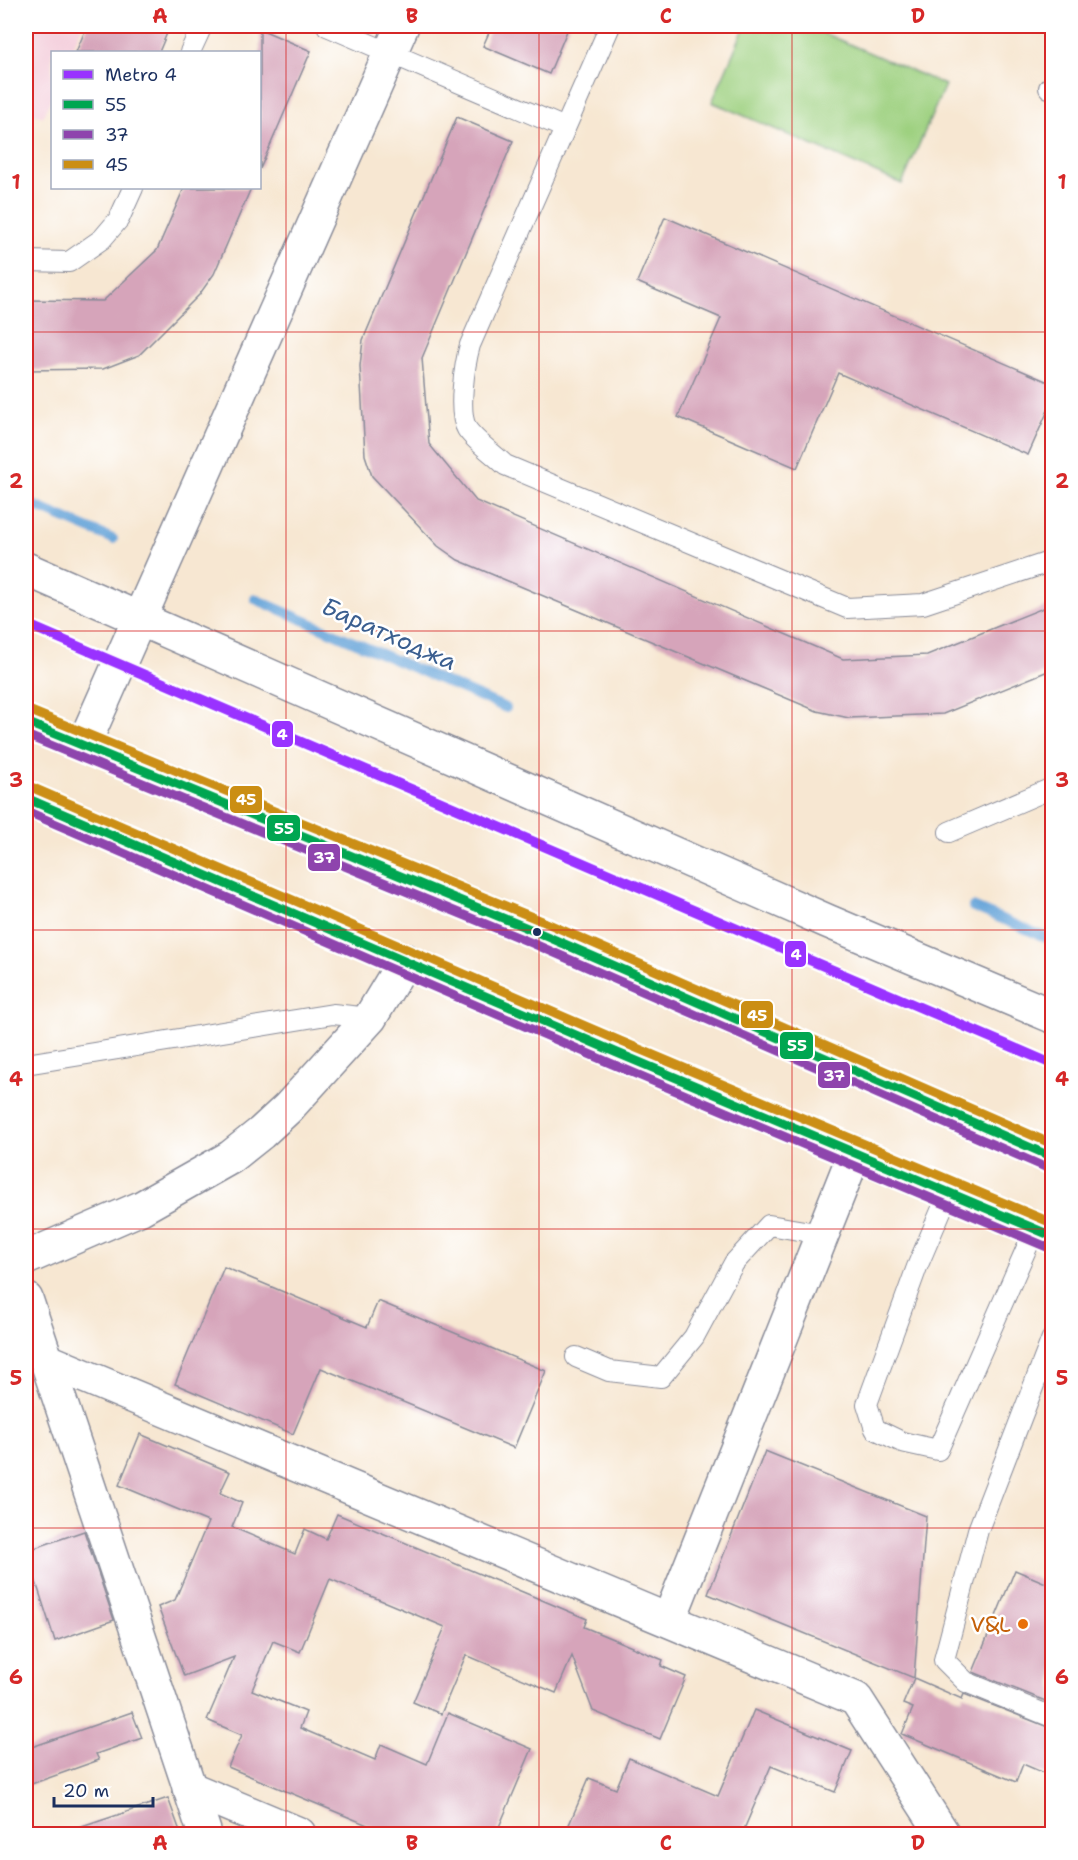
<svg xmlns="http://www.w3.org/2000/svg" width="1078" height="1860" font-family="'Shantell Sans',sans-serif">
	<style>
		.built { fill: #f4cfdc }
		.green { fill: #9dd07f; stroke: #5c806e; stroke-width: 1.5 }
		.lines { fill: none; stroke-linecap: round; stroke-linejoin: round }
		.stream { stroke: #68a5d9; stroke-width: 10 }
		.building { fill: #d6a4ba }
		.service-casing { stroke: #898b98; stroke-width: 22 }
		.minor-casing { stroke: #898b98; stroke-width: 36 }
		.trunk-casing { stroke: #898b98; stroke-width: 36 }
		.service { stroke: #fff; stroke-width: 20 }
		.minor { stroke: #fff; stroke-width: 33 }
		.trunk { stroke: #fff; stroke-width: 33 }
		.bus-1-casing { stroke: #fff; stroke-width: 14 }
		.bus-2-casing { stroke: #fff; stroke-width: 14 }
		.bus-3-casing { stroke: #fff; stroke-width: 14 }
		.bus-1 { stroke: #00a651; stroke-width: 9 }
		.bus-2 { stroke: #8e44ad; stroke-width: 9 }
		.bus-3 { stroke: #cb8e13; stroke-width: 9 }
		.metro-1-casing { stroke: #fff; stroke-width: 15 }
		.metro-1 { stroke: #93f; stroke-width: 10 }
		.grid { fill: none; stroke: #d62828; stroke-width: 1.5; stroke-opacity: 0.55 }
		.bus-dot { fill: #1b2f5e; stroke: #fff; stroke-width: 2 }
		.food-dot { fill: #e8710a; stroke: #fff; stroke-width: 2 }
		.labels { text-anchor: middle; stroke-width: 5; stroke-linejoin: round; paint-order: stroke }
		.food-label { font-size: 22px; fill: #c56008; stroke: #fff; text-anchor: end }
		.water-label { font-size: 24px; font-style: italic; fill: #3a5e8f; stroke: #fff }
		.line-badge { stroke: #fff; stroke-width: 2 }
		.badge-label { font-size: 16px; text-anchor: middle; font-weight: bold; fill: #fff }
		.neatline { fill: none; stroke: #d62828; stroke-width: 2 }
		.grid-label { font-size: 20px; text-anchor: middle; font-weight: bold; fill: #d62828 }
	</style>
	<rect width="100%" height="100%" fill="#fff"/>
	<filter id="ink" filterUnits="userSpaceOnUse"><feTurbulence type="fractalNoise" baseFrequency=".0167" numOctaves="2"/><feDisplacementMap in="SourceGraphic" scale="12" xChannelSelector="R" yChannelSelector="G"/><feConvolveMatrix kernelMatrix="1 2 1 2 8 2 1 2 1" color-interpolation-filters="sRGB"/></filter>
	<filter id="wash" filterUnits="userSpaceOnUse"><feTurbulence type="fractalNoise" baseFrequency=".008" numOctaves="4" result="noise"/><feDisplacementMap in="SourceGraphic" scale="24" xChannelSelector="R" yChannelSelector="G"/><feGaussianBlur stdDeviation="1.35" result="paint"/><feColorMatrix in="noise" values="0 0 0 0 0 0 0 0 0 0 0 0 0 0 0 0 0 1.4 0 .05"/><feComposite in="paint" operator="in"/></filter>
	<g filter="url(#wash)">
		<rect width="100%" height="100%" fill="#f7e7d2"/>
		<!-- built -->
		<path class="built" d="M26,26H82L71,52H52V96L43,117L26,110Z"/>
		<!-- green -->
		<path class="green" d="M745,26H807L945,85L902,184L712,102Z"/>
		<g class="lines">
			<!-- stream -->
			<g class="stream">
				<path d="M26,502L113,539"/>
				<path d="M255,599L506,708"/>
				<path d="M973,907L1052,940"/>
			</g>
		</g>
		<g id="blocks">
			<!-- building -->
			<g class="building">
				<path d="M87,26H170L159,52H76Z"/>
				<path d="M492,26H569L549,74L483,46Z"/>
				<path d="M260,29L311,51L260,169Z"/>
				<path d="M457,117L513,141L422,358L429,444L476,501L843,659L927,655L1053,604V669L943,714L849,718L817,711L458,560L438,546L372,476L365,455L360,366L363,340Z"/>
				<path d="M184,188H251L214,274L199,295L139,355L103,369L26,370V300L103,301L157,250Z"/>
				<path d="M665,217L1053,384V399L1028,455L838,373L797,468L678,417L721,318L637,282Z"/>
				<path d="M224,1267L367,1327L378,1301L546,1371L514,1448L321,1368L293,1434L175,1384Z"/>
				<path d="M140,1434L230,1472L220,1493L242,1503L232,1527L295,1554L305,1529L326,1539L337,1514L587,1619L584,1627L663,1660L661,1666L686,1677L660,1739L593,1711L572,1656L556,1693L466,1655L441,1714L413,1702L445,1627L330,1579L300,1652L273,1641L252,1690L306,1712L300,1728L375,1760L381,1744L427,1764L448,1713L532,1749L496,1834H389L228,1767L242,1735L207,1720L234,1657L184,1676L158,1607L175,1600L208,1522L119,1485Z"/>
				<path d="M765,1451L926,1516L914,1678L708,1594Z"/>
				<path d="M84,1531L114,1620L55,1641L26,1551Z"/>
				<path d="M1015,1570L1053,1586V1704L973,1672Z"/>
				<path d="M914,1678L962,1699L964,1694L1053,1729V1777L1023,1764L1016,1782L902,1734L913,1708L903,1704Z"/>
				<path d="M754,1710L852,1751L835,1792L771,1766L742,1834H565L589,1778L616,1789L629,1758L718,1796Z"/>
				<path d="M132,1712L142,1738L96,1754L99,1760L26,1786V1749Z"/>
				<path d="M168,1798L181,1834H74L73,1830Z"/>
			</g>
		</g>
	</g>
	<g filter="url(#ink)">
		<use href="#blocks" fill-opacity="0" stroke="#898b98" stroke-width="1.5"/>
		<g class="lines">
			<!-- service casing -->
			<g class="service-casing">
				<g id="service">
					<path d="M327,26L565,128"/>
					<path d="M610,26L470,345C465,363 457,412 467,429C476,442 494,454 505,465L847,608L923,604L1052,561"/>
					<path d="M190,52L202,26"/>
					<path d="M1049,88L1052,85"/>
					<path d="M26,261L69,262L102,239L119,219L133,188"/>
					<path d="M949,832L1052,788"/>
					<path d="M26,1064L333,1014L370,1018"/>
					<path d="M949,1192L917,1267L867,1404L875,1429L902,1442L938,1450L1035,1229"/>
					<path d="M1052,1338L978,1530L944,1660L966,1682L1052,1717"/>
					<path d="M576,1357L609,1371L661,1377L694,1337L734,1263L769,1225L822,1234"/>
				</g>
			</g>
			<!-- minor casing -->
			<g class="minor-casing">
				<g id="minor">
					<path d="M26,569L827,921L1052,1016"/>
					<path d="M83,746L402,26"/>
					<path d="M26,1258L141,1208L231,1157L261,1133L288,1108L370,1018L405,960"/>
					<path d="M26,1299L205,1834"/>
					<path d="M46,1360L856,1699L943,1834"/>
					<path d="M669,1620L855,1152"/>
					<path d="M189,1788L299,1834"/>
				</g>
			</g>
			<!-- trunk casing -->
			<g class="trunk-casing">
				<g id="trunk">
					<path d="M26,722L537,932L1052,1157"/>
					<path d="M26,798L615,1052L1052,1236"/>
				</g>
			</g>
			<!-- service -->
			<use href="#service" class="service"/>
			<!-- minor -->
			<use href="#minor" class="minor"/>
			<!-- trunk -->
			<use href="#trunk" class="trunk"/>
			<!-- bus-1 casing -->
			<g class="bus-1-casing">
				<g id="bus-1">
					<path d="M26,722L537,932L1052,1157"/>
					<path d="M26,798L615,1052L1052,1236"/>
				</g>
			</g>
			<!-- bus-2 casing -->
			<g class="bus-2-casing">
				<g id="bus-2">
					<path d="M26,735L532,943L1047,1168"/>
					<path d="M26,811L610,1063L1047,1247"/>
				</g>
			</g>
			<!-- bus-3 casing -->
			<g class="bus-3-casing">
				<g id="bus-3">
					<path d="M31,711L542,921L1052,1144"/>
					<path d="M31,787L620,1041L1052,1223"/>
				</g>
			</g>
			<!-- bus-1 -->
			<use href="#bus-1" class="bus-1"/>
			<!-- bus-2 -->
			<use href="#bus-2" class="bus-2"/>
			<!-- bus-3 -->
			<use href="#bus-3" class="bus-3"/>
			<!-- metro-1 casing -->
			<g class="metro-1-casing">
				<path id="metro-1" d="M26,624L1052,1064"/>
			</g>
			<!-- metro-1 -->
			<use href="#metro-1" class="metro-1"/>
		</g>
	</g>
	<!-- grid -->
	<path class="grid" d="M286,26V1834M539,26V1834M792,26V1834M26,332H1052M26,631H1052M26,930H1052M26,1229H1052M26,1528H1052"/>
	<!-- markers -->
	<circle class="bus-dot" cx="537" cy="932" r="5"/>
	<circle class="food-dot" cx="1023" cy="1624" r="6"/>
	<g class="labels">
		<!-- food labels -->
		<g class="food-label">
			<text x="1011" y="1632">V&amp;L</text>
		</g>
		<!-- water labels -->
		<g class="water-label">
			<text transform="translate(389 634) rotate(24)" y="8">Баратходжа</text>
		</g>
	</g>
	<g class="line-badge">
		<rect x="271" y="720" width="23" height="28" rx="6" fill="#93f"/>
		<rect x="229" y="785" width="34" height="29" rx="6" fill="#cb8e13"/>
		<rect x="266" y="814" width="35" height="28" rx="6" fill="#00a651"/>
		<rect x="307" y="843" width="34" height="29" rx="6" fill="#8e44ad"/>
		<rect x="784" y="940" width="23" height="28" rx="6" fill="#93f"/>
		<rect x="740" y="1000" width="34" height="29" rx="6" fill="#cb8e13"/>
		<rect x="779" y="1031" width="35" height="29" rx="6" fill="#00a651"/>
		<rect x="817" y="1061" width="34" height="28" rx="6" fill="#8e44ad"/>
	</g>
	<g class="badge-label">
		<text x="282" y="740">4</text>
		<text x="246" y="805">45</text>
		<text x="284" y="834">55</text>
		<text x="324" y="863">37</text>
		<text x="796" y="960">4</text>
		<text x="757" y="1021">45</text>
		<text x="797" y="1051">55</text>
		<text x="834" y="1081">37</text>
	</g>
	<!-- margin -->
	<rect width="1078" height="1860" fill="none" stroke="#fff" stroke-width="66"/>
	<!-- legend -->
	<rect x="51" y="51" width="210" height="138" fill="#ffffff" stroke="#a4acbf" stroke-width="1.5"/>
	<rect x="63" y="70" width="30" height="9" fill="#9933ff" stroke="#a4acbf" stroke-width="1.5"/>
	<text x="105" y="81" font-size="18" fill="#1b2f5e">Metro 4</text>
	<rect x="63" y="100" width="30" height="9" fill="#00a651" stroke="#a4acbf" stroke-width="1.5"/>
	<text x="105" y="111" font-size="18" fill="#1b2f5e">55</text>
	<rect x="63" y="130" width="30" height="9" fill="#8e44ad" stroke="#a4acbf" stroke-width="1.5"/>
	<text x="105" y="141" font-size="18" fill="#1b2f5e">37</text>
	<rect x="63" y="160" width="30" height="9" fill="#cb8e13" stroke="#a4acbf" stroke-width="1.5"/>
	<text x="105" y="171" font-size="18" fill="#1b2f5e">45</text>
	<!-- scale -->
	<path d="M54 1797v9h99v-9" fill="none" stroke="#1b2f5e" stroke-width="3"/>
	<text x="63" y="1797" font-size="18" fill="#1b2f5e" stroke="#ffffff" stroke-width="4.5" paint-order="stroke">20 m</text>
	<rect x="33" y="33" width="1012" height="1794" class="neatline"/>
	<g class="grid-label">
		<text x="160" y="23">A</text>
		<text x="412" y="23">B</text>
		<text x="666" y="23">C</text>
		<text x="918" y="23">D</text>
		<text x="16" y="189">1</text>
		<text x="1062" y="189">1</text>
		<text x="16" y="488">2</text>
		<text x="1062" y="488">2</text>
		<text x="16" y="787">3</text>
		<text x="1062" y="787">3</text>
		<text x="16" y="1086">4</text>
		<text x="1062" y="1086">4</text>
		<text x="16" y="1385">5</text>
		<text x="1062" y="1385">5</text>
		<text x="16" y="1684">6</text>
		<text x="1062" y="1684">6</text>
		<text x="160" y="1850">A</text>
		<text x="412" y="1850">B</text>
		<text x="666" y="1850">C</text>
		<text x="918" y="1850">D</text>
	</g>
</svg>
